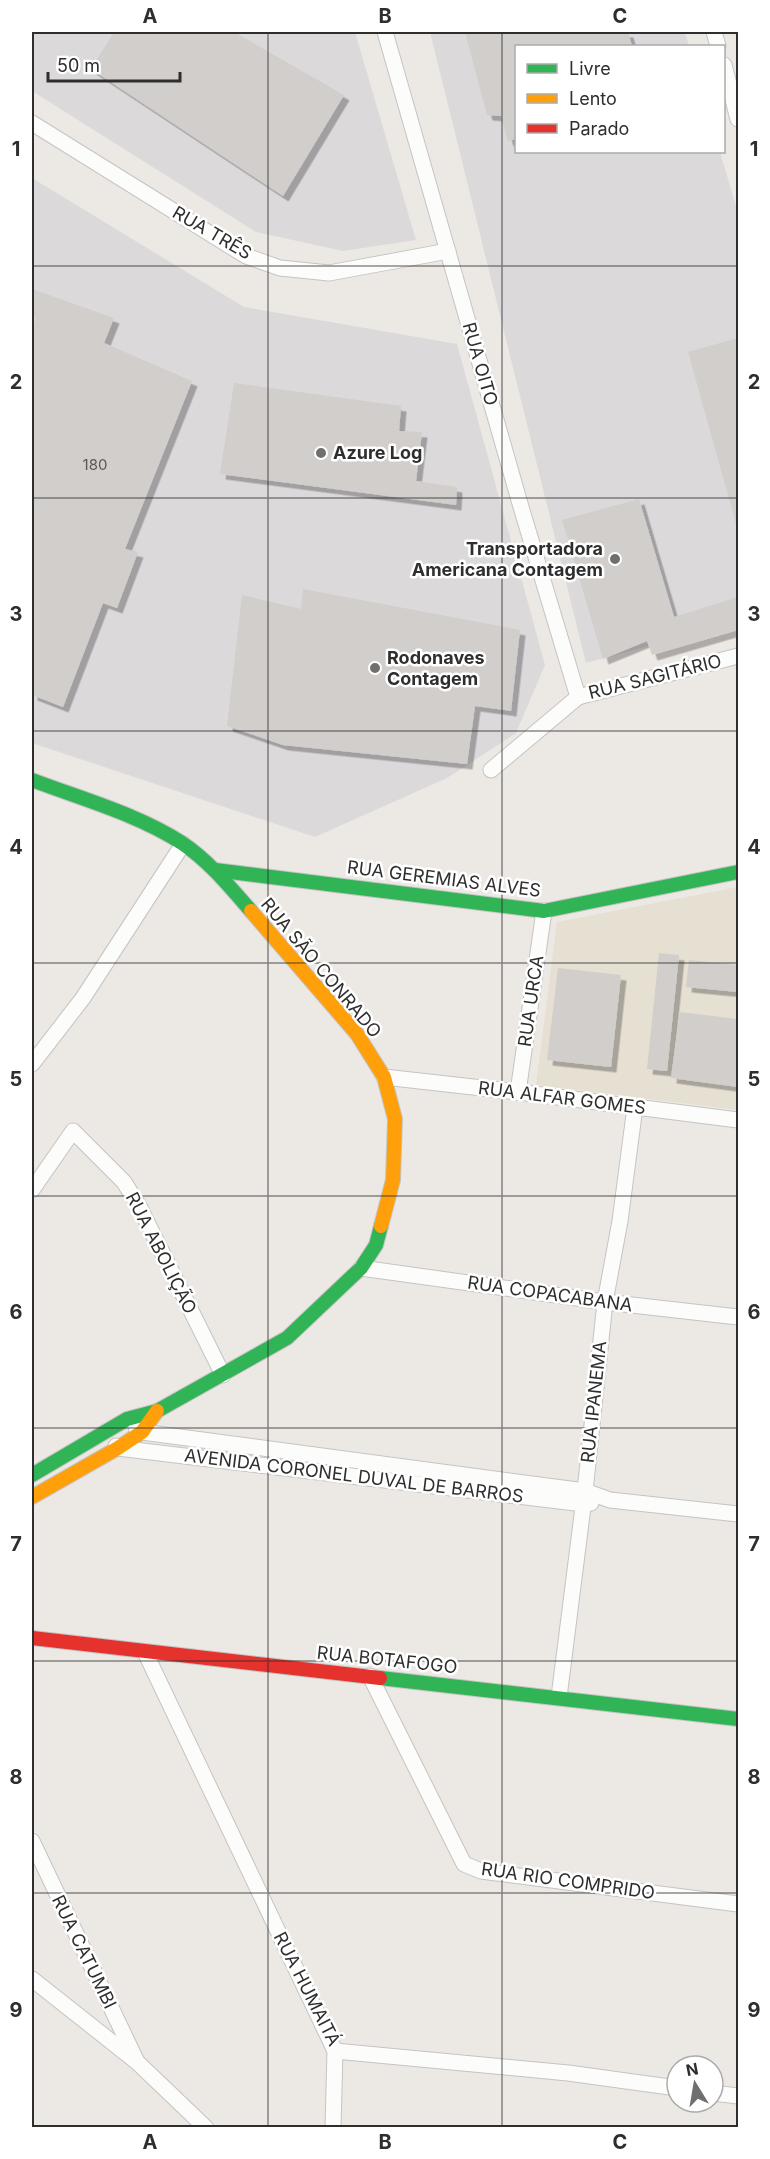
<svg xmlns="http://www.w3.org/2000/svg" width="770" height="2159" font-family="Inter,sans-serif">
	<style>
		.industrial { fill: #dcd9db }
		.education { fill: #e6e0d3 }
		.building { fill: #d1cecb; filter: url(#shadow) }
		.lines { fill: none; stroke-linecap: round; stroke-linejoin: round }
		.street-casing { stroke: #c5c4c5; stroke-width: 17 }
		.fast-casing { stroke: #c5c4c5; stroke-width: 16 }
		.slow-casing { stroke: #c5c4c5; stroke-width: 16 }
		.jam-casing { stroke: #c5c4c5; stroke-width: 16 }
		.street { stroke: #fcfcfb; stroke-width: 15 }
		.fast { stroke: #30b455; stroke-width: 14 }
		.slow { stroke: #ff9f0a; stroke-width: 14 }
		.jam { stroke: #e5322d; stroke-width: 14 }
		.grid { fill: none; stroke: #2e2e2e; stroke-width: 1.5; stroke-opacity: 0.55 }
		.poi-dot { fill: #706f6e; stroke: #fff; stroke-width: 2 }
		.labels { text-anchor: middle; stroke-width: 5; stroke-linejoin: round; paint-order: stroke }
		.number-label { font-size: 15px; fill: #585857 }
		.street-label { font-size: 18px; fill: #2e2e2e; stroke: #fff }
		.poi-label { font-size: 18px; font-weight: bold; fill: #2e2e2e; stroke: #fff; text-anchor: start }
		.neatline { fill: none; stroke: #2e2e2e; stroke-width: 2 }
		.grid-label { font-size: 20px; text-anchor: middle; font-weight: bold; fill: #2e2e2e }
	</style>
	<defs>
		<filter id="shadow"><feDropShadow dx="5.5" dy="5.5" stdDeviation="0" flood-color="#0004"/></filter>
	</defs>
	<rect width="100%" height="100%" fill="#ece8e4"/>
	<!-- industrial -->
	<g class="industrial">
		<path d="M32,32H355L416,240L343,251L256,232L32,91Z"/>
		<path d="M430,32H685L689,46H516V152H720L738,213V622L586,663Z"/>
		<path d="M32,178L244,307L457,344L545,665L516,733L447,778L315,837L32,743Z"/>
	</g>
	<!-- education -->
	<path class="education" d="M738,887V1110L536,1085L557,922Z"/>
	<!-- building -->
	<g class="building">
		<path d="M114,32H234L344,95L283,196L91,69Z"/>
		<path d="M465,32H628L632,46H516V139L508,141L501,116L487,115Z"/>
		<path d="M32,289L114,318L104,343L192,381L125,549L138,552L117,608L103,603L63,707L32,695V329L36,318L32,316Z"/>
		<path d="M738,338V531L688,352Z"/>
		<path d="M234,383L401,406L399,431L422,432L416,481L457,487L456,505L220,474Z"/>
		<path d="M639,499L674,617L738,597V630L652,655L647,641L603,659L562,520Z"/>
		<path d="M303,589L520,630L511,711L475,706L467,764L283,745L227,726L242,595L301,609Z"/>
		<path d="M659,953L679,955L667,1071L647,1069Z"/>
		<path d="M689,960L738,965V992L686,987Z"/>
		<path d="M558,968L621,975L611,1067L547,1060Z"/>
		<path d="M680,1012L738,1019V1087L671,1078Z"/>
	</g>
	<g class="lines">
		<!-- street casing -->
		<g class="street-casing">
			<g id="street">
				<path d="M385,32L521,507L578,697"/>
				<path d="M714,32L718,46"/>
				<path d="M724,65L738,119"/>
				<path d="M32,123L246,256L280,268L329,273L448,251"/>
				<path d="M491,770L578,697L738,656"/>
				<path d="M32,1064L83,998L183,844"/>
				<path d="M384,1077L518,1092L738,1120"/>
				<path d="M518,1092L544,911"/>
				<path d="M32,1190L73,1131L124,1182L140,1208L223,1375"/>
				<path d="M361,1268L605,1302L738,1317"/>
				<path d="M136,1427L142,1432L585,1491L610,1500L738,1514"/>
				<path d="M116,1446L118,1448L584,1504L591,1503"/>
				<path d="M145,1652L335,2051L333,2128"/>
				<path d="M370,1676L464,1864L481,1871L738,1904"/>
				<path d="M559,1697L585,1491L605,1302L620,1221L635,1107"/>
				<path d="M32,1841L137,2062"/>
				<path d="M32,1979L137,2062L206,2128"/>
				<path d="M335,2051L568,2073L677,2088"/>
				<path d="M713,2093L738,2096"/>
			</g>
		</g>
		<!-- fast casing -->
		<g class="fast-casing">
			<g id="fast">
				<path d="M32,780C82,799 137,814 182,843C209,861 230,887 251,911"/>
				<path d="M215,870L544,911L738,872"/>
				<path d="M32,1475L127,1419L157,1411L287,1338L361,1268L376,1245L381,1226"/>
				<path d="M380,1678L738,1719"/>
			</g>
		</g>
		<!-- slow casing -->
		<g class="slow-casing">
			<g id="slow">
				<path d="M251,911L357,1034L384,1077L395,1119L393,1180L381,1226"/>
				<path d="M32,1497L118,1448L142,1432L157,1411"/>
			</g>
		</g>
		<!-- jam casing -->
		<g class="jam-casing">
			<path id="jam" d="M32,1638L380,1678"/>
		</g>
		<!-- street -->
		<use href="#street" class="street"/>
		<!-- fast -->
		<use href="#fast" class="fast"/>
		<!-- slow -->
		<use href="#slow" class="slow"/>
		<!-- jam -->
		<use href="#jam" class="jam"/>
	</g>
	<!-- grid -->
	<path class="grid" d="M268,32V2128M502,32V2128M32,266H738M32,498H738M32,731H738M32,963H738M32,1196H738M32,1428H738M32,1661H738M32,1893H738"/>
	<!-- markers -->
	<g class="poi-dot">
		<circle cx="321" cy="453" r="6"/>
		<circle cx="615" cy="559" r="6"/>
		<circle cx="375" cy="668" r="6"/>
	</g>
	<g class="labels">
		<!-- number labels -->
		<g class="number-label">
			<text x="95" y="470">180</text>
		</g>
		<!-- street labels -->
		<g class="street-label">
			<text transform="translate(212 233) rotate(30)" y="6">RUA TRÊS</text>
			<text transform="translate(480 364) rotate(74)" y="6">RUA OITO</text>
			<text transform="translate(655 677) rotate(-14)" y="6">RUA SAGITÁRIO</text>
			<text transform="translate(444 879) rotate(7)" y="6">RUA GEREMIAS ALVES</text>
			<text transform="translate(321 968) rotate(50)" y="6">RUA SÃO CONRADO</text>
			<text transform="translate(531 1001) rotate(-82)" y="6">RUA URCA</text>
			<text transform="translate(562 1098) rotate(7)" y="6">RUA ALFAR GOMES</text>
			<text transform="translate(161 1253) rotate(63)" y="6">RUA ABOLIÇÃO</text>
			<text transform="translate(550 1294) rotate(8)" y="6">RUA COPACABANA</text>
			<text transform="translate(594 1402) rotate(-84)" y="6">RUA IPANEMA</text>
			<text transform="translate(354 1476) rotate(7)" y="6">AVENIDA CORONEL DUVAL DE BARROS</text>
			<text transform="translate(387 1660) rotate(6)" y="6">RUA BOTAFOGO</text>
			<text transform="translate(568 1881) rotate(8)" y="6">RUA RIO COMPRIDO</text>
			<text transform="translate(84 1952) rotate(64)" y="6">RUA CATUMBI</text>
			<text transform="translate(307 1989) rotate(63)" y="6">RUA HUMAITÁ</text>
		</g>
		<!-- poi labels -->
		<g class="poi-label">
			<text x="333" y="459">Azure Log</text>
			<text x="603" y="555" text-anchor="end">Transportadora<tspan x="603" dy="21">Americana Contagem</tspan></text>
			<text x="387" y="664">Rodonaves<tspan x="387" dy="21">Contagem</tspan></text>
		</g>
	</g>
	<!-- border -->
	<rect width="770" height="2159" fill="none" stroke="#ffffff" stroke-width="66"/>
	<!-- legend -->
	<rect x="515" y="45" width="210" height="108" fill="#ffffff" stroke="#ababab" stroke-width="1.5"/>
	<rect x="527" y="64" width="30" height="9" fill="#30b455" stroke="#ababab" stroke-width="1.5"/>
	<text x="569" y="75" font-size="18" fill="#2e2e2e">Livre</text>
	<rect x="527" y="94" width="30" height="9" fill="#ff9f0a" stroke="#ababab" stroke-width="1.5"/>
	<text x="569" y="105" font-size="18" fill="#2e2e2e">Lento</text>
	<rect x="527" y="124" width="30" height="9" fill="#e5322d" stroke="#ababab" stroke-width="1.5"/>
	<text x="569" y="135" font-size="18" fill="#2e2e2e">Parado</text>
	<!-- north arrow -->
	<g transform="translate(695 2084) rotate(349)"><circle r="28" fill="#ffffff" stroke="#ababab" stroke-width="1.5"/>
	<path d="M0-4.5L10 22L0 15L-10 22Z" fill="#706f6e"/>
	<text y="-9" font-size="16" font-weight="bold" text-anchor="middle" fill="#2e2e2e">N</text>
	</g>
	<!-- scale -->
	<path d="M48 72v9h132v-9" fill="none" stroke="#2e2e2e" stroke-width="3"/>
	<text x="57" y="72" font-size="18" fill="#2e2e2e" stroke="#ffffff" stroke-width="4.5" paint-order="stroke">50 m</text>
	<rect x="33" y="33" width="704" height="2093" class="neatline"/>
	<g class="grid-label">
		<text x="150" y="23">A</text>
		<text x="385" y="23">B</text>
		<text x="620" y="23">C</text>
		<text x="16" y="156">1</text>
		<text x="754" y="156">1</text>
		<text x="16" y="389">2</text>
		<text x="754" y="389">2</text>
		<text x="16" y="621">3</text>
		<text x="754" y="621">3</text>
		<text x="16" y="854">4</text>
		<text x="754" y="854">4</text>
		<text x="16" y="1086">5</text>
		<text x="754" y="1086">5</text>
		<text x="16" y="1319">6</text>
		<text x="754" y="1319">6</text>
		<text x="16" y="1551">7</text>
		<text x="754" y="1551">7</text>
		<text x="16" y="1784">8</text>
		<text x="754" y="1784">8</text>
		<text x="16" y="2017">9</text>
		<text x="754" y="2017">9</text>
		<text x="150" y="2149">A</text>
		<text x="385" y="2149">B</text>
		<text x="620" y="2149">C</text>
	</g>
</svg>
